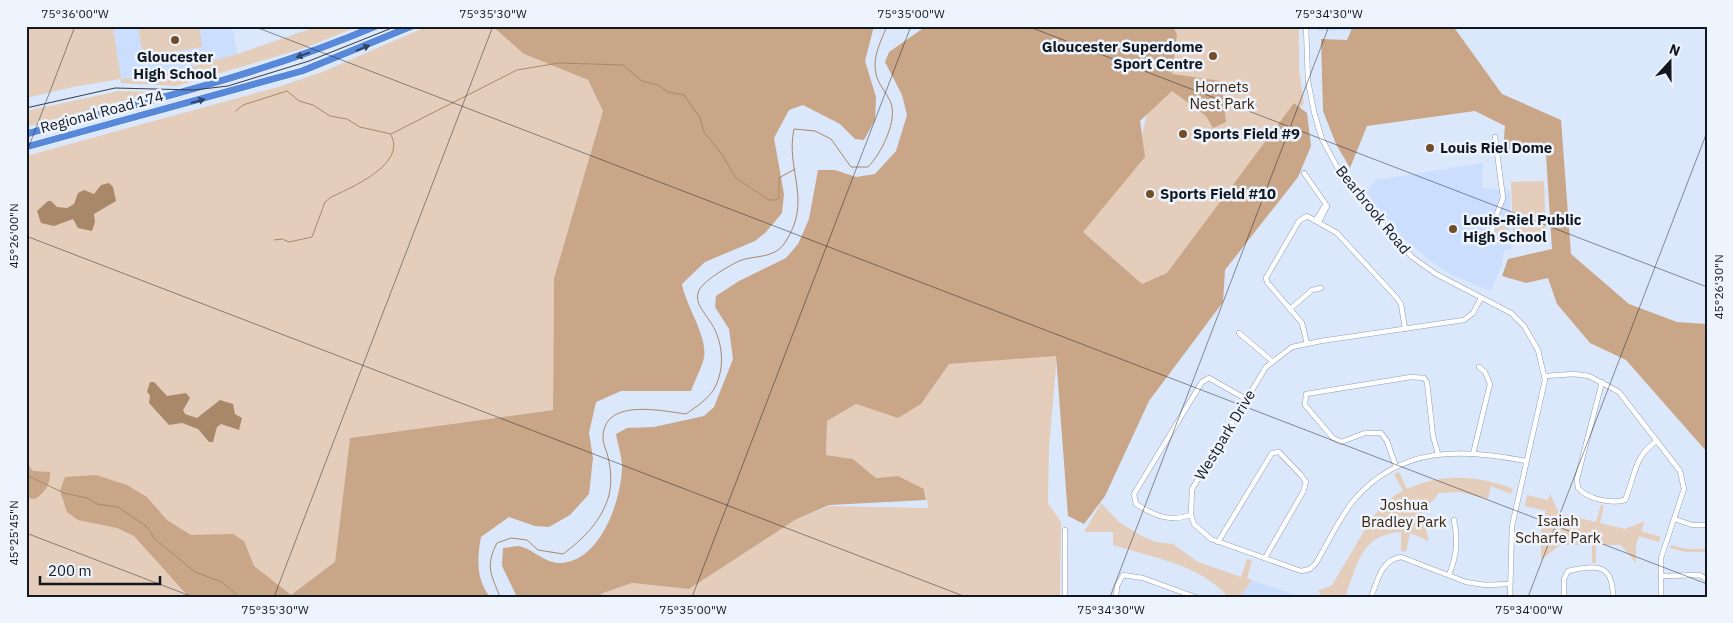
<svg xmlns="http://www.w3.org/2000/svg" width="1733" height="623" font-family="'IBM Plex Sans',sans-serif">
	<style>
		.built { fill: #cbdefd }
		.green { fill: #e4cebb }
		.forest { fill: #c9a687 }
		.water { fill: #a98869 }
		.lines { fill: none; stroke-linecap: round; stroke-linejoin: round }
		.stream { stroke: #a98869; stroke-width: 1 }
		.minor-casing { stroke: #919fb6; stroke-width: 5.5 }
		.highway-casing { stroke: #fff; stroke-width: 8 }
		.minor { stroke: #fff; stroke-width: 4.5 }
		.highway { stroke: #5888da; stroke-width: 7 }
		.tram { stroke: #373d48; stroke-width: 1 }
		.oneway { fill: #2e446a }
		.ticks { fill: none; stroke: #121720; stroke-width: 1; stroke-opacity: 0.45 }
		.poi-dot { fill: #724d28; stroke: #edf4fe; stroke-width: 2 }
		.labels { text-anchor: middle; stroke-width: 5; stroke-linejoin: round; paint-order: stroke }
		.poi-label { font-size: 15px; font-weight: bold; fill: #121720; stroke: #edf4fe; text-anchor: start }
		.park-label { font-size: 15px; fill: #3c2309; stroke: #edf4fe }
		.street-label { font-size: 15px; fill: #121720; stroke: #edf4fe }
		.neatline { fill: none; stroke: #121720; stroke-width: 2 }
		.ticks-label { font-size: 12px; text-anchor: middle; fill: #121720 }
	</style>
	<rect width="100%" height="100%" fill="#dbe7fa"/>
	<!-- built -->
	<g class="built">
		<path d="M113,26H232L237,54L157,76L120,79Z"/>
		<path d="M1318,26H1359L1356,30L1318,31Z"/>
		<path d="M1483,163L1482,188L1510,191L1512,249L1504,251L1502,266L1490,291L1450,274L1430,261L1400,235L1366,192L1376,180Z"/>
		<path d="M1252,580L1300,597H1240Z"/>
	</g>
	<!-- green -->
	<g class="green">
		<path d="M26,26H113L121,79L157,76L237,54L319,26H359L305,48L176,86L121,83L120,79L73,87L26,98Z"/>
		<path d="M138,26H199L202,47L143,57Z"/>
		<path d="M428,26H492L524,54L588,80L603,111L554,278L553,410L350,438L335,563L289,597H26V156L278,87L322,72Z"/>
		<path d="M1166,26H1299V69L1304,103L1171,281L1139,290L1070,232L1136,163Z"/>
		<path d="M119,91L155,92L26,127V111Z"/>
		<path d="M1544,181L1546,242L1513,243L1511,182Z"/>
		<path d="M1507,225L1509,243L1498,244L1496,227Z"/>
		<path d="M1057,355L1049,448L1048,503L1061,522L1060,597H598L603,593L632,583L689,589L795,520L829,506L928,508L925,490L898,476L876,478L853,459L826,455L827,421L856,404L898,417L921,404L949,364Z"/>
		<path d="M1399,472L1407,489C1441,473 1478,475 1513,489L1511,494L1491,486L1488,499L1460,492L1439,493L1422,513L1429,541L1410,533L1406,552L1401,551V532C1360,535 1358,564 1345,597H1322L1318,591L1332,585L1373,516L1395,495L1403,491L1394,474Z"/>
		<path d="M1550,494L1559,513L1596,522L1601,505H1604L1600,523L1625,529L1645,521L1641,531L1661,537L1659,542L1639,536L1636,546V563L1621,545H1596V563H1592V545H1560L1541,560V529L1546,511L1525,506L1527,495L1548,500Z"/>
		<path d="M1101,503L1119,522L1142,536L1156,542L1173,544L1198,562L1241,577L1247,559L1252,561L1247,578L1252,580L1240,597H1228C1200,564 1153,558 1113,545V532H1084Z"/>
		<path d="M1671,545L1686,549H1707V552H1686L1670,548Z"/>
	</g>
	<!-- forest -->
	<g class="forest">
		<path d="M492,26H874L865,61L876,97L875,120L864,140L855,139L840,124L803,105L789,110L774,138L784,194L782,213L766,232L755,241L705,262L682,284C686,307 708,336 704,358C701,369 695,380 691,391H621L596,402L589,433L593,458L589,494L570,515L549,527L535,526L509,517L481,537C477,559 476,579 490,597H189L134,536L117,528L78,520L67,512L60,491L65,477L96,475L127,485L147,497L167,520L191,535L233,534L244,541L254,566L291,595L335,562L350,438L553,410L554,278L603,111L588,80L524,54Z"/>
		<path d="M923,26H1172L1177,34L1172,74L1221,81L1226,122L1213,128L1206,116L1172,91L1140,121L1145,157L1083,232L1142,284L1167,273L1294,103L1307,113L1311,146L1298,177L1225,270L1223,302L1149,401L1105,496L1084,524L1068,516L1056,356L949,364L921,404L898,418L856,404L827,421L826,455L853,459L876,478L898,476L924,489L926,500L829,505L795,520L689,589L632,583L603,593L598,597H517L502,566L503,548C508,548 514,546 518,546C530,547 542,561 557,563C599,565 621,502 622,468C622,457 618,445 616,434L627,428L654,427L704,416L714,407L733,359L729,329L715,307L716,296L739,281L786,258L798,244L809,219L818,170H835L856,177L875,174L896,151L907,115L902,95L885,62L889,52L922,29Z"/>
		<path d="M1353,26H1453L1502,94L1561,120L1571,254L1629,304L1677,322L1707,324V452L1626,360L1590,343L1557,304L1548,278L1526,283L1502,276L1508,259L1552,249L1546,155L1527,144L1522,152L1503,150L1505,126L1475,111L1367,126L1350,168L1336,144L1323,111L1321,39L1347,40Z"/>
		<path d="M26,463L33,471L50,472C51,483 45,493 35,499L26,498Z"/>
	</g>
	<!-- water -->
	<g class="water">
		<path d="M109,183L113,187L116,201L94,214L95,222L92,231L78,228L73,219L54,226L41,223L37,211L48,201H51L57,207L67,208L74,204L78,193L84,190L94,194L101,185Z"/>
		<path d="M150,382H154L167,396L186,393L190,398L183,410L185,414L197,418L220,400L233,404L235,414L242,418L239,430L221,424L217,427L213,442H209L198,429L182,423L169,425L149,403L150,395L147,392Z"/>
	</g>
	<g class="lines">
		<!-- stream -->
		<g class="stream">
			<path d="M236,111L243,105L287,91L299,101L313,105L330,116L347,119L360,127L391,134L517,70L559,63L623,65L642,81L658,85L668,92L684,95L700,118L704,132L721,153L736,178L769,200H776L779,198V178L795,169"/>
			<path d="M274,240L282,239L289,242L312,237L325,202L331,197C351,188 407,164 391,135"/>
			<path d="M26,475L64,493L87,498L97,504L118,507L146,526L155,539L195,572L222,582L239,597"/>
			<path d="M500,597C491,574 485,566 497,543L511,538L527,540L538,550L563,554C583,539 602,521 609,495C612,483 611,469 608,457C607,451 603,445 603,439C602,397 662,411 686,414C696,407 708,399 714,389C726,368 723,339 709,320C704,312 695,303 698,293C700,282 729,266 739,261C754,255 773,259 784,244C814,201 785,171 794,129L815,131L831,139L851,167H868C881,154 899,119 890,101C886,92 878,84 876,74C872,57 881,41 887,26"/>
		</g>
		<!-- minor casing -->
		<g class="minor-casing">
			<g id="minor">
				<path d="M1306,26L1308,81L1314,112L1322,139L1336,165L1357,195L1412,257L1436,274L1511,313L1524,326L1538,350L1545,380L1512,526L1510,597"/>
				<path d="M1304,173L1327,206"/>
				<path d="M1316,220L1324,207L1327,206L1319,222"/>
				<path d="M1492,233L1493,224L1503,198L1495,137"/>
				<path d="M1481,298L1473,313L1464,320L1321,341L1292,347L1266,367L1192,489L1191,515L1194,524L1211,539L1301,571L1310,569L1316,563C1328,543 1339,518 1354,500C1400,446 1462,448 1526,461"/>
				<path d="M1290,309L1312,290L1321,288"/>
				<path d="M1239,333L1272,361"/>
				<path d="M1307,344L1302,323L1267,282L1266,278L1299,221L1307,216L1337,233L1396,297L1401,304L1405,329"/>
				<path d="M1545,376L1574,374L1589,376L1619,392L1680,471L1684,489L1661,558V597"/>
				<path d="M1602,382L1577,479L1578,488C1588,499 1610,504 1625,500C1635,477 1634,455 1657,441"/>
				<path d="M1473,454L1490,384L1485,372L1479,367"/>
				<path d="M1396,467L1387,441L1381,433H1365L1341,442L1333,438L1305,405L1306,394L1411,377L1424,378L1427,382L1433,436L1438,454"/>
				<path d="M1191,515C1169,522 1155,516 1136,504L1134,494L1202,382L1209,378L1246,399"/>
				<path d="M1675,519L1692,525H1707"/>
				<path d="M1065,530V597"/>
				<path d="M1218,542L1272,453L1279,452L1301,475L1306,482L1303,492L1265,558"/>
				<path d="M1449,575C1457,555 1458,541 1454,520"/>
				<path d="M1661,576L1700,575L1707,580"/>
				<path d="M1116,597L1117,586L1123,575L1143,578L1195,597"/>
				<path d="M1371,597C1378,580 1381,560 1401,557L1466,582L1485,585L1510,584"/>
				<path d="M1564,597V579L1568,571C1597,564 1613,564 1613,597"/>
			</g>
		</g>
		<!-- highway casing -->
		<g class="highway-casing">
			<g id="highway">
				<path d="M26,134C144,102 264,74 376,26"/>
				<path d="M26,147L302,71L412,26"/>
			</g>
		</g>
		<!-- minor -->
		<use href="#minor" class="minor"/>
		<!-- highway -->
		<use href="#highway" class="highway"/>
		<!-- tram -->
		<path class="tram" d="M26,108L115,88L194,90L228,86L309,61L397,26"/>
	</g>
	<!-- one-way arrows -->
	<defs><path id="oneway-solid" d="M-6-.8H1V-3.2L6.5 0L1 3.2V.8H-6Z" transform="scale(1.25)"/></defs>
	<g class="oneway">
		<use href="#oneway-solid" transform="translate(363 48) rotate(-22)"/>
		<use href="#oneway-solid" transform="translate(303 55) rotate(160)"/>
		<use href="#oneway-solid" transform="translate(198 101) rotate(-15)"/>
	</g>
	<!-- ticks -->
	<path class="ticks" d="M253,26L1707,584M1027,26L1707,287M26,154L75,26M26,236L966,597M26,533L193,597M274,597L493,26M692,597L911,26M1110,597L1329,26M1528,597L1707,132"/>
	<!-- markers -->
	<g class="poi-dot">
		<circle cx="175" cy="40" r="5"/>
		<circle cx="1213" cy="56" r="5"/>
		<circle cx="1183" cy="134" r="5"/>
		<circle cx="1430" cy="148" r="5"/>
		<circle cx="1150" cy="194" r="5"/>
		<circle cx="1453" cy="229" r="5"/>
	</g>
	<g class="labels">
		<!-- poi labels -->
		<g class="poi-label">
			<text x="1203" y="52" text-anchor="end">Gloucester Superdome<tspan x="1203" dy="17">Sport Centre</tspan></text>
			<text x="175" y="62" text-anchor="middle">Gloucester<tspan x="175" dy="17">High School</tspan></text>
			<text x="1193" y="139">Sports Field #9</text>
			<text x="1440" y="153">Louis Riel Dome</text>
			<text x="1160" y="199">Sports Field #10</text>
			<text x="1463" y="225">Louis-Riel Public<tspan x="1463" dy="17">High School</tspan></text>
		</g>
		<!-- park labels -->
		<g class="park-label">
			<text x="1222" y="92">Hornets<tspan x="1222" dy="17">Nest Park</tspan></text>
			<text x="1404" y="510">Joshua<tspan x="1404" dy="17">Bradley Park</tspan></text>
			<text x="1558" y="526">Isaiah<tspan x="1558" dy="17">Scharfe Park</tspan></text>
		</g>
		<!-- street labels -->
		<g class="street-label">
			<text transform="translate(102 112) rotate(-15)" y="5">Regional Road 174</text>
			<text transform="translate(1373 210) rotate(51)" y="5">Bearbrook Road</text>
			<text transform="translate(1225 435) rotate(-59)" y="5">Westpark Drive</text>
		</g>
	</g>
	<!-- border -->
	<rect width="1733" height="623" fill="none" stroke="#edf4fe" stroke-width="55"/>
	<!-- north arrow -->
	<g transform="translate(1670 62) rotate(21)" stroke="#edf4fe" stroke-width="4" paint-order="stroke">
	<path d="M0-4L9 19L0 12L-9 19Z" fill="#121720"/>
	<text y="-8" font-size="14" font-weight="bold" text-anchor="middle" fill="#121720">N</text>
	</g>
	<!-- scale -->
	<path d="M40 576v8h120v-8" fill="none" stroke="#121720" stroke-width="2.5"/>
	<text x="48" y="576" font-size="15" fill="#121720" stroke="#edf4fe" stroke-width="4" paint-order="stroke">200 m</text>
	<rect x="28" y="28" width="1678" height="568" class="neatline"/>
	<g class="ticks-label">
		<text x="75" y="18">75°36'00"W</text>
		<text x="493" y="18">75°35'30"W</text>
		<text x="911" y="18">75°35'00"W</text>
		<text x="1329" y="18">75°34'30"W</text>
		<text transform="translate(14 236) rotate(-90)" y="4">45°26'00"N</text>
		<text transform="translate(1719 287) rotate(-90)" y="4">45°26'30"N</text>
		<text transform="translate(14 533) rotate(-90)" y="4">45°25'45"N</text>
		<text x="275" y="614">75°35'30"W</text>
		<text x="693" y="614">75°35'00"W</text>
		<text x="1111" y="614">75°34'30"W</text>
		<text x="1529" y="614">75°34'00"W</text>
	</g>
</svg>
